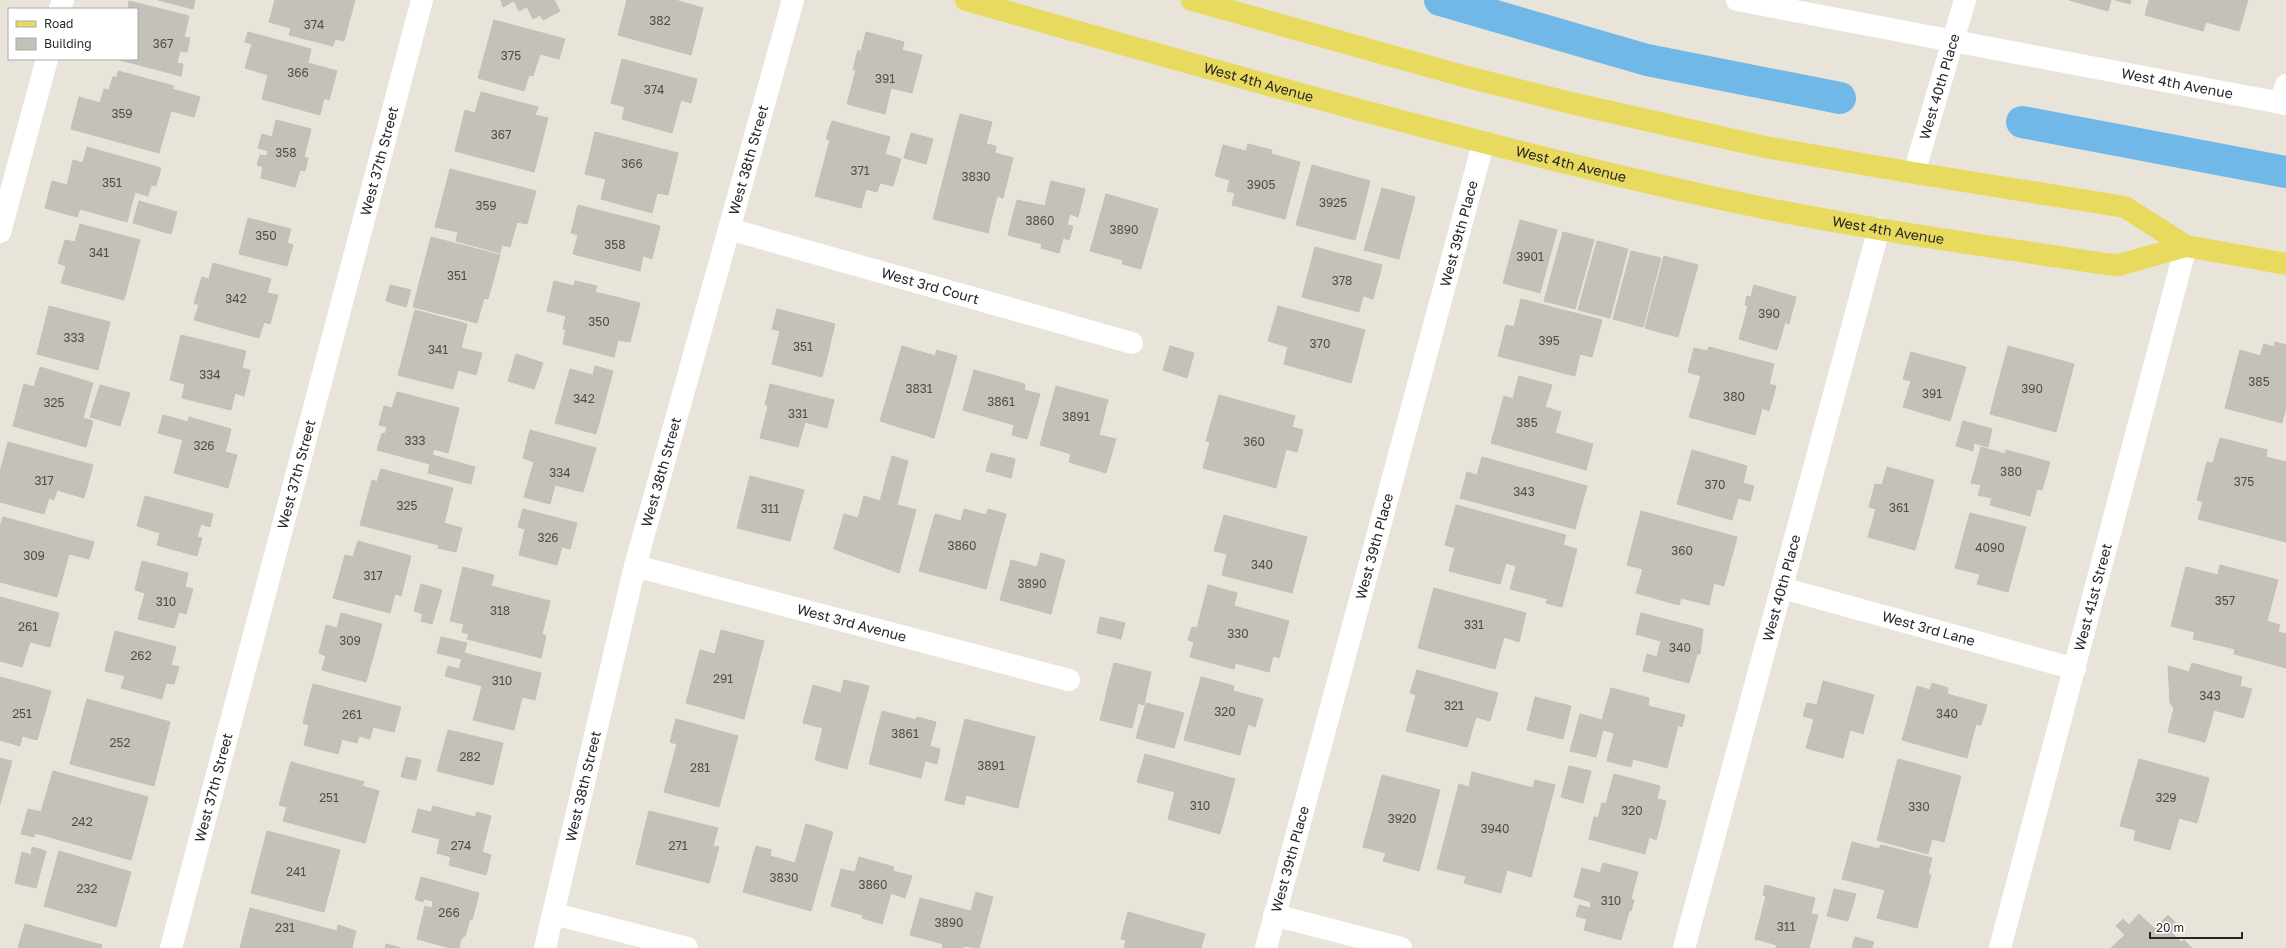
<svg xmlns="http://www.w3.org/2000/svg" width="2286" height="948" font-family="'Golos Text',sans-serif">
	<style>
		.lines { fill: none; stroke-linecap: round; stroke-linejoin: round }
		.canal { stroke: #70b8e7; stroke-width: 32 }
		.building { fill: #c4c1b9; stroke: #c4c0b3 }
		.minor { stroke: #fff; stroke-width: 22 }
		.major { stroke: #e8da5f; stroke-width: 22 }
		.labels { text-anchor: middle; stroke-width: 3.5; stroke-linejoin: round; paint-order: stroke }
		.number-label { font-size: 12px; fill: #4e4e4c }
		.street-label { font-size: 14px; fill: #272727; stroke: #fff }
	</style>
	<rect width="100%" height="100%" fill="#e9e4d9"/>
	<g class="lines">
		<!-- canal -->
		<g class="canal">
			<path d="M1440,0L1647,60L1840,98"/>
			<path d="M2022,122L2286,172"/>
		</g>
	</g>
	<!-- building -->
	<g class="building">
		<path d="M158,0H195L193,9Z"/>
		<path d="M275,0H355L344,41L335,39L333,46L289,35L291,28L269,22Z"/>
		<path d="M501,0H554L560,11L543,20L540,15L533,19L527,7L519,11L514,1L503,7Z"/>
		<path d="M627,0H675L703,8L691,55L618,35Z"/>
		<path d="M2069,0H2111L2108,11Z"/>
		<path d="M2115,0H2131L2130,4Z"/>
		<path d="M2149,0H2248L2239,31L2206,22L2203,31L2145,15Z"/>
		<path d="M129,1L189,16L184,37L190,38L187,52L180,51L177,63L183,64L181,76L120,60L137,59V9H128Z"/>
		<path d="M494,20L565,39L559,59L540,54L533,76L529,75L524,91L478,78Z"/>
		<path d="M248,32L311,49L308,63L337,71L329,100L324,98L320,115L262,99L268,75L245,68L252,44L245,42Z"/>
		<path d="M866,32L904,42L902,50L922,55L912,93L891,88L885,114L847,104L856,70H853L858,50L861,52Z"/>
		<path d="M622,59L697,79L691,103L681,100L672,133L622,119L625,107L611,103Z"/>
		<path d="M118,71L174,86L172,89L200,97L194,117L171,111L159,153L71,129L79,97L100,103L104,89L109,90L113,77H117Z"/>
		<path d="M481,92L538,107L535,115L548,118L534,172L455,151L465,110L475,113Z"/>
		<path d="M960,114L992,122L986,144L996,146L995,153L1013,158L1003,198L997,196L988,233L933,219Z"/>
		<path d="M276,120L311,129L304,157L308,158L305,171L300,170L295,187L261,178L263,167L257,165L260,155L267,156L268,151L258,148L262,134L272,137Z"/>
		<path d="M832,121L890,137L885,154L901,159L893,186L880,183L877,192L866,189L861,208L815,196L830,140L826,139Z"/>
		<path d="M595,132L678,153L668,195L657,193L652,213L601,199L606,179L585,174Z"/>
		<path d="M911,133L933,139L926,164L904,158Z"/>
		<path d="M1248,144L1272,150L1271,154L1300,162L1285,219L1232,205L1235,193L1227,191L1230,180L1215,176L1223,145L1246,151Z"/>
		<path d="M87,147L161,168L156,186L151,185L148,196L135,192L127,222L80,209L77,217L45,208L52,181L67,185L73,160L83,163Z"/>
		<path d="M1312,165L1370,181L1355,240L1296,225Z"/>
		<path d="M450,169L536,191L527,224L517,222L510,247L502,245L500,253L456,241L458,232L435,227Z"/>
		<path d="M1051,181L1085,189L1078,217L1070,214L1067,225L1073,226L1069,240L1063,238L1059,253L1041,248L1042,244L1008,235L1017,200L1045,206Z"/>
		<path d="M1382,188L1415,197L1399,259L1364,250Z"/>
		<path d="M1106,194L1158,209L1141,269L1122,264L1123,260L1090,251Z"/>
		<path d="M139,201L177,212L171,234L133,223Z"/>
		<path d="M578,205L660,226L652,259L643,256L640,271L573,254L578,235L571,233Z"/>
		<path d="M248,218L291,229L287,243L293,245L287,266L239,254Z"/>
		<path d="M1520,220L1557,230L1540,293L1503,283Z"/>
		<path d="M80,224L140,240L124,300L61,283L66,266L58,263L65,240L75,242Z"/>
		<path d="M1563,232L1594,240L1575,309L1544,301Z"/>
		<path d="M431,237L500,255L488,299L484,298L477,323L413,307Z"/>
		<path d="M1597,241L1628,249L1610,318L1578,310Z"/>
		<path d="M1315,247L1382,265L1373,299L1363,296L1359,312L1302,297Z"/>
		<path d="M1631,251L1661,258L1643,327L1613,319Z"/>
		<path d="M1664,256L1698,265L1678,337L1645,328Z"/>
		<path d="M213,263L271,279L267,293L278,295L270,324L264,322L259,338L194,320L199,305L194,303L202,277L209,279Z"/>
		<path d="M554,281L574,286L575,281L597,286L595,292L640,303L630,342L618,340L614,357L563,344L566,329H563L566,316L547,311Z"/>
		<path d="M390,285L411,290L406,307L386,301Z"/>
		<path d="M1754,285L1796,297L1789,324L1785,322L1777,350L1739,339L1748,306L1745,305L1747,296L1751,297Z"/>
		<path d="M1521,299L1602,320L1592,357L1580,354L1575,376L1498,356L1506,325L1514,327Z"/>
		<path d="M49,306L110,322L98,370L37,354Z"/>
		<path d="M1278,306L1365,330L1351,383L1284,364L1288,347L1268,341Z"/>
		<path d="M777,309L835,324L822,377L772,364L780,331L772,329Z"/>
		<path d="M415,310L467,324L461,348L482,353L476,375L458,370L453,389L398,375Z"/>
		<path d="M181,335L246,351L242,368L250,370L244,396L235,393L231,410L182,398L185,384L170,380Z"/>
		<path d="M2275,342L2286,345V407L2282,423L2225,408L2240,350L2260,356L2264,344L2274,347Z"/>
		<path d="M902,346L935,356L937,350L957,356L934,438L880,421Z"/>
		<path d="M1170,346L1194,353L1187,378L1163,370Z"/>
		<path d="M2008,346L2074,364L2056,432L1990,414Z"/>
		<path d="M1709,347L1774,364L1769,384L1776,386L1769,411L1762,408L1755,435L1689,417L1701,376L1688,372L1694,348L1707,351Z"/>
		<path d="M1911,352L1966,367L1950,421L1903,407L1911,381L1903,379Z"/>
		<path d="M516,354L543,363L534,389L508,381Z"/>
		<path d="M595,366L613,371L596,434L555,423L570,369L593,375Z"/>
		<path d="M40,367L93,383L83,418L93,421L86,447L13,426L24,384L34,387Z"/>
		<path d="M974,370L1025,384L1024,390L1040,394L1027,439L1012,435L1014,425L963,410Z"/>
		<path d="M1519,376L1552,385L1545,407L1561,412L1555,433L1593,444L1586,470L1491,443L1504,396L1513,399Z"/>
		<path d="M770,384L834,400L827,428L805,422L798,447L760,438L768,406L765,405Z"/>
		<path d="M100,385L130,393L120,426L90,417Z"/>
		<path d="M1056,386L1108,400L1099,435L1116,439L1106,473L1069,462L1071,454L1040,445Z"/>
		<path d="M397,392L459,408L448,453L434,449L432,455L475,467L471,484L428,473L430,464L377,450L382,433L385,434L387,427L379,425L384,406L392,408Z"/>
		<path d="M1219,395L1295,416L1292,427L1303,430L1297,452L1286,449L1276,488L1203,468L1210,442L1206,441Z"/>
		<path d="M163,415L188,422L189,417L231,429L225,452L237,455L228,488L174,473L183,440L158,433Z"/>
		<path d="M1963,421L1992,429L1988,447L1974,443L1973,451L1956,446Z"/>
		<path d="M530,430L596,448L583,492L555,485L550,504L524,497L534,462L523,458Z"/>
		<path d="M2220,438L2267,450L2266,457L2286,462V542L2198,519L2203,502L2197,500L2207,462L2213,463Z"/>
		<path d="M8,442L93,465L84,498L57,490L54,500L49,498L44,514L0,502V472Z"/>
		<path d="M1981,447L2005,454L2006,450L2050,462L2042,490L2037,489L2030,516L1990,505L1992,498L1978,495L1981,485L1971,483Z"/>
		<path d="M1692,450L1747,466L1743,483L1754,486L1750,501L1738,498L1732,520L1677,504Z"/>
		<path d="M991,453L1015,459L1011,478L986,471Z"/>
		<path d="M892,456L908,461L897,505L916,510L899,573L834,549L844,514L858,518L864,496L880,501Z"/>
		<path d="M1482,457L1587,486L1575,529L1460,498L1467,472L1477,475Z"/>
		<path d="M1887,467L1934,480L1915,550L1868,537L1876,509L1869,507L1875,484L1882,485Z"/>
		<path d="M381,469L453,488L444,523L462,528L456,552L438,548L439,545L360,525L372,480L377,482Z"/>
		<path d="M750,476L804,490L790,541L737,528Z"/>
		<path d="M145,496L213,514L210,527L201,524L197,537L202,538L197,556L157,545L160,533L137,526Z"/>
		<path d="M1456,505L1566,535L1563,545L1577,549L1562,607L1546,603L1548,599L1510,589L1516,566L1506,563L1500,584L1449,571L1455,548L1445,545Z"/>
		<path d="M523,509L577,523L570,549L562,547L557,565L519,555L525,529L518,527Z"/>
		<path d="M964,509L986,515L988,509L1006,514L986,589L919,571L935,514L961,521Z"/>
		<path d="M1641,511L1737,537L1724,586L1714,583L1709,605L1681,598L1679,605L1636,593L1643,569L1627,565Z"/>
		<path d="M1970,513L2026,527L2008,592L1977,584L1980,574L1955,568Z"/>
		<path d="M1224,515L1307,537L1292,593L1222,575L1227,554L1214,551Z"/>
		<path d="M3,517L94,542L89,559L69,554L57,597L0,582V526Z"/>
		<path d="M358,541L411,556L401,596L395,594L390,613L333,598L345,555L353,557Z"/>
		<path d="M1041,553L1065,560L1051,614L1000,600L1011,560L1037,567Z"/>
		<path d="M142,561L188,573L185,587L193,589L186,614L179,612L174,628L138,619L145,593L135,590Z"/>
		<path d="M2220,565L2278,580L2267,621L2280,625L2278,632L2286,634V668L2234,654L2235,649L2193,639L2195,632L2171,626L2186,567L2218,575Z"/>
		<path d="M463,567L494,575L491,586L550,601L542,634L546,636L541,658L467,639L469,634L462,632L464,624L450,621Z"/>
		<path d="M421,584L442,590L432,624L421,621L423,614L414,611Z"/>
		<path d="M1208,585L1237,593L1234,606L1289,621L1279,658L1273,656L1269,672L1235,663L1234,669L1190,657L1194,642L1188,640L1192,627L1197,628Z"/>
		<path d="M1434,588L1526,613L1519,642L1504,637L1495,669L1418,648Z"/>
		<path d="M0,597L59,613L50,647L30,642L22,667L0,661Z"/>
		<path d="M341,613L382,624L366,682L322,670L326,656L319,653L326,625L337,628Z"/>
		<path d="M1641,613L1703,629L1700,654H1697L1689,683L1643,671L1647,654L1657,657L1661,641L1636,634Z"/>
		<path d="M1100,617L1125,623L1121,639L1097,633Z"/>
		<path d="M721,630L764,641L744,719L686,703L700,650L715,654Z"/>
		<path d="M115,631L176,647L171,665L179,667L174,684L166,683L162,699L121,688L125,676L105,671Z"/>
		<path d="M441,637L467,643L464,653L541,673L535,700L522,697L514,730L473,720L482,686L445,676L448,666L459,669L462,659L437,653Z"/>
		<path d="M1114,663L1151,672L1144,705L1138,703L1132,728L1100,720Z"/>
		<path d="M2192,663L2242,677L2240,686L2252,689L2243,718L2214,710L2205,742L2168,732L2174,708L2170,703L2168,666L2189,672Z"/>
		<path d="M1417,670L1498,693L1490,721L1476,717L1467,747L1406,731L1416,695L1410,693Z"/>
		<path d="M0,677L51,691L37,740L22,736L20,746L0,740Z"/>
		<path d="M1201,677L1234,686L1233,691L1263,699L1255,727L1248,724L1240,755L1184,740Z"/>
		<path d="M844,680L869,686L847,769L815,760L823,728L803,723L813,685L841,693Z"/>
		<path d="M1823,681L1874,695L1863,734L1850,730L1843,758L1806,748L1814,719L1803,716L1807,703L1817,705Z"/>
		<path d="M1932,683L1948,688L1947,694L1987,705L1981,725L1976,724L1967,758L1902,740L1917,686L1930,690Z"/>
		<path d="M313,684L401,707L394,732L373,727L370,739L359,736L357,743L342,739L338,754L304,745L309,725L303,723Z"/>
		<path d="M1611,688L1649,698L1648,706L1685,715L1682,727L1678,725L1667,768L1633,759L1631,767L1607,761L1614,733L1603,730L1596,757L1570,751L1580,714L1602,720Z"/>
		<path d="M1535,697L1571,706L1563,739L1527,730Z"/>
		<path d="M87,699L170,722L154,786L70,764Z"/>
		<path d="M1146,703L1184,713L1174,748L1136,738Z"/>
		<path d="M882,711L916,720L917,717L936,722L930,746L940,749L937,764L925,761L921,778L869,764Z"/>
		<path d="M676,719L738,736L719,807L664,792L677,744L670,742Z"/>
		<path d="M965,719L1035,737L1018,808L966,795L964,805L945,800Z"/>
		<path d="M448,730L503,743L493,785L437,771Z"/>
		<path d="M1145,754L1235,779L1220,834L1168,819L1175,792L1137,782Z"/>
		<path d="M406,757L421,760L416,780L401,777Z"/>
		<path d="M0,758L12,761L0,804Z"/>
		<path d="M1898,759L1961,776L1944,842L1932,839L1928,854L1877,840Z"/>
		<path d="M2139,759L2209,778L2197,823L2179,818L2170,850L2134,840L2136,830L2120,826Z"/>
		<path d="M291,762L364,782L362,786L379,791L365,843L283,821L287,807L279,805Z"/>
		<path d="M1569,766L1591,771L1583,803L1561,797Z"/>
		<path d="M53,771L148,797L131,860L35,833L34,837L21,834L28,809L41,812Z"/>
		<path d="M1472,772L1533,788L1535,780L1555,785L1531,877L1507,870L1501,893L1464,883L1466,876L1437,869L1459,784L1469,787Z"/>
		<path d="M1614,774L1660,786L1657,799L1666,801L1656,840L1649,837L1645,854L1589,839L1594,817L1598,818L1602,803L1606,804Z"/>
		<path d="M1382,775L1440,790L1419,871L1383,861L1386,853L1363,847Z"/>
		<path d="M433,806L475,817L477,812L491,816L482,852L491,855L486,875L449,865L451,857L437,853L440,839L412,832L418,809L431,812Z"/>
		<path d="M649,811L718,828L713,846L719,847L709,883L636,864Z"/>
		<path d="M806,824L833,832L811,911L743,892L756,846L771,850L770,856L795,863Z"/>
		<path d="M267,831L340,850L324,912L251,893Z"/>
		<path d="M1852,842L1879,849L1881,845L1932,858L1928,874L1931,875L1917,928L1877,918L1885,890L1842,879Z"/>
		<path d="M32,847L46,851L36,888L15,883L22,852L31,855Z"/>
		<path d="M59,851L131,872L116,927L44,906Z"/>
		<path d="M859,857L894,867L893,871L912,876L905,898L891,893L882,924L862,918L863,915L831,906L841,869L855,872Z"/>
		<path d="M1603,863L1638,872L1631,899L1634,900L1631,911H1629L1621,940L1584,930L1587,919L1576,916L1579,905L1590,908L1591,902L1574,897L1582,868L1600,873Z"/>
		<path d="M421,877L479,893L472,920L470,919L465,936L461,939L459,948H450L417,939L425,906L432,908L433,901L424,899L423,902L415,899Z"/>
		<path d="M1765,885L1815,898L1811,914L1818,915L1809,948H1776L1777,945L1755,939L1766,896L1763,895Z"/>
		<path d="M1834,889L1856,894L1848,921L1827,916Z"/>
		<path d="M976,892L993,897L979,948L964,946L963,948H944L942,947L943,944L910,935L920,898L971,911Z"/>
		<path d="M250,908L337,931L338,925L356,931L352,948H240Z"/>
		<path d="M1128,912L1205,934L1201,948H1124L1126,940L1121,939Z"/>
		<path d="M2139,914L2155,929L2168,915L2178,925L2171,932L2181,942L2184,940L2192,948H2111L2125,935L2116,926L2123,919L2129,925Z"/>
		<path d="M25,924L102,945L101,948H18Z"/>
		<path d="M1855,937L1874,942L1872,948H1852Z"/>
		<path d="M386,944L401,948H385Z"/>
	</g>
	<g class="lines">
		<!-- minor -->
		<g class="minor">
			<path id="s1" d="M1737,0L2286,104"/>
			<path d="M60,9L63,0"/>
			<path d="M2280,103L2286,85"/>
			<path id="s2" d="M1914,173L1965,0"/>
			<path id="s3" d="M729,229L1132,343"/>
			<path d="M0,232L47,59"/>
			<path id="s4" d="M635,566L1069,680"/>
			<path id="s5" d="M1782,588L2075,669"/>
			<path d="M554,914L687,948"/>
			<path d="M1274,915L1401,948"/>
			<path id="s6" d="M171,948L422,0"/>
			<path id="s7" d="M545,948L635,566L793,0"/>
			<path id="s8" d="M1266,948L1483,144"/>
			<path id="s9" d="M1684,948L1879,228"/>
			<path id="s10" d="M2000,948L2186,246"/>
		</g>
		<!-- major -->
		<g class="major">
			<path id="s11" d="M966,0C1221,72 1476,146 1735,202C1857,228 1982,245 2106,264L2119,265L2186,246"/>
			<path d="M1192,0L1463,76L1571,103L1765,147L1914,173L2125,207L2186,246L2286,264"/>
		</g>
	</g>
	<g class="labels">
		<!-- number labels -->
		<g class="number-label">
			<text x="660" y="25">382</text>
			<text x="314" y="29">374</text>
			<text x="163" y="48">367</text>
			<text x="511" y="60">375</text>
			<text x="298" y="77">366</text>
			<text x="885" y="83">391</text>
			<text x="654" y="94">374</text>
			<text x="122" y="118">359</text>
			<text x="501" y="139">367</text>
			<text x="286" y="157">358</text>
			<text x="632" y="168">366</text>
			<text x="860" y="175">371</text>
			<text x="976" y="181">3830</text>
			<text x="112" y="187">351</text>
			<text x="1261" y="189">3905</text>
			<text x="1333" y="207">3925</text>
			<text x="486" y="210">359</text>
			<text x="1040" y="225">3860</text>
			<text x="1124" y="234">3890</text>
			<text x="266" y="240">350</text>
			<text x="615" y="249">358</text>
			<text x="99" y="257">341</text>
			<text x="1530" y="261">3901</text>
			<text x="457" y="280">351</text>
			<text x="1342" y="285">378</text>
			<text x="236" y="303">342</text>
			<text x="1769" y="318">390</text>
			<text x="599" y="326">350</text>
			<text x="74" y="342">333</text>
			<text x="1549" y="345">395</text>
			<text x="1320" y="348">370</text>
			<text x="803" y="351">351</text>
			<text x="438" y="354">341</text>
			<text x="210" y="379">334</text>
			<text x="2259" y="386">385</text>
			<text x="919" y="393">3831</text>
			<text x="2032" y="393">390</text>
			<text x="1932" y="398">391</text>
			<text x="1734" y="401">380</text>
			<text x="584" y="403">342</text>
			<text x="1001" y="406">3861</text>
			<text x="54" y="407">325</text>
			<text x="798" y="418">331</text>
			<text x="1076" y="421">3891</text>
			<text x="1527" y="427">385</text>
			<text x="415" y="445">333</text>
			<text x="1254" y="446">360</text>
			<text x="204" y="450">326</text>
			<text x="2011" y="476">380</text>
			<text x="560" y="477">334</text>
			<text x="44" y="485">317</text>
			<text x="2244" y="486">375</text>
			<text x="1715" y="489">370</text>
			<text x="1524" y="496">343</text>
			<text x="407" y="510">325</text>
			<text x="1899" y="512">361</text>
			<text x="770" y="513">311</text>
			<text x="548" y="542">326</text>
			<text x="962" y="550">3860</text>
			<text x="1990" y="552">4090</text>
			<text x="1682" y="555">360</text>
			<text x="34" y="560">309</text>
			<text x="1262" y="569">340</text>
			<text x="373" y="580">317</text>
			<text x="1032" y="588">3890</text>
			<text x="2225" y="605">357</text>
			<text x="166" y="606">310</text>
			<text x="500" y="615">318</text>
			<text x="1474" y="629">331</text>
			<text x="28" y="631">261</text>
			<text x="1238" y="638">330</text>
			<text x="350" y="645">309</text>
			<text x="1680" y="652">340</text>
			<text x="141" y="660">262</text>
			<text x="723" y="683">291</text>
			<text x="502" y="685">310</text>
			<text x="2210" y="700">343</text>
			<text x="1454" y="710">321</text>
			<text x="1225" y="716">320</text>
			<text x="22" y="718">251</text>
			<text x="1947" y="718">340</text>
			<text x="352" y="719">261</text>
			<text x="905" y="738">3861</text>
			<text x="120" y="747">252</text>
			<text x="470" y="761">282</text>
			<text x="991" y="770">3891</text>
			<text x="700" y="772">281</text>
			<text x="329" y="802">251</text>
			<text x="2166" y="802">329</text>
			<text x="1200" y="810">310</text>
			<text x="1919" y="811">330</text>
			<text x="1632" y="815">320</text>
			<text x="1402" y="823">3920</text>
			<text x="82" y="826">242</text>
			<text x="1495" y="833">3940</text>
			<text x="461" y="850">274</text>
			<text x="678" y="850">271</text>
			<text x="296" y="876">241</text>
			<text x="784" y="882">3830</text>
			<text x="873" y="889">3860</text>
			<text x="87" y="893">232</text>
			<text x="1611" y="905">310</text>
			<text x="449" y="917">266</text>
			<text x="949" y="927">3890</text>
			<text x="1786" y="931">311</text>
			<text x="285" y="932">231</text>
		</g>
		<!-- street labels -->
		<g class="street-label">
			<text dy="5" stroke="none"><textPath href="#s11" startOffset="304">West 4th Avenue</textPath></text>
			<text dy="5" stroke="none"><textPath href="#s1" startOffset="448">West 4th Avenue</textPath></text>
			<text dy="5" stroke="none"><textPath href="#s2" startOffset="90">West 40th Place</textPath></text>
			<text dy="5" stroke="none"><textPath href="#s7" startOffset="814">West 38th Street</textPath></text>
			<text dy="5" stroke="none"><textPath href="#s6" startOffset="814">West 37th Street</textPath></text>
			<text dy="5" stroke="none"><textPath href="#s11" startOffset="627">West 4th Avenue</textPath></text>
			<text dy="5" stroke="none"><textPath href="#s11" startOffset="951">West 4th Avenue</textPath></text>
			<text dy="5" stroke="none"><textPath href="#s8" startOffset="740">West 39th Place</textPath></text>
			<text dy="5" stroke="none"><textPath href="#s3" startOffset="209">West 3rd Court</textPath></text>
			<text dy="5" stroke="none"><textPath href="#s7" startOffset="490">West 38th Street</textPath></text>
			<text dy="5" stroke="none"><textPath href="#s6" startOffset="490">West 37th Street</textPath></text>
			<text dy="5" stroke="none"><textPath href="#s8" startOffset="416">West 39th Place</textPath></text>
			<text dy="5" stroke="none"><textPath href="#s9" startOffset="373">West 40th Place</textPath></text>
			<text dy="5" stroke="none"><textPath href="#s10" startOffset="363">West 41st Street</textPath></text>
			<text dy="5" stroke="none"><textPath href="#s4" startOffset="224">West 3rd Avenue</textPath></text>
			<text dy="5" stroke="none"><textPath href="#s5" startOffset="152">West 3rd Lane</textPath></text>
			<text dy="5" stroke="none"><textPath href="#s6" startOffset="166">West 37th Street</textPath></text>
			<text dy="5" stroke="none"><textPath href="#s7" startOffset="166">West 38th Street</textPath></text>
			<text dy="5" stroke="none"><textPath href="#s8" startOffset="92">West 39th Place</textPath></text>
		</g>
	</g>
	<!-- legend -->
	<rect x="8" y="8" width="130" height="52" fill="#ffffff" stroke="#a9a9a9"/>
	<rect x="16" y="21" width="20" height="6" fill="#e8da5f" stroke="#a9a9a9"/>
	<text x="44" y="28" font-size="12" fill="#272727">Road</text>
	<rect x="16" y="38" width="20" height="12" fill="#c4c1b9" stroke="#a9a9a9"/>
	<text x="44" y="48" font-size="12" fill="#272727">Building</text>
	<!-- scale -->
	<path d="M2150 932v6h92v-6" fill="none" stroke="#272727" stroke-width="2"/>
	<text x="2156" y="932" font-size="12" fill="#272727" stroke="#ffffff" stroke-width="3" paint-order="stroke">20 m</text>
</svg>
